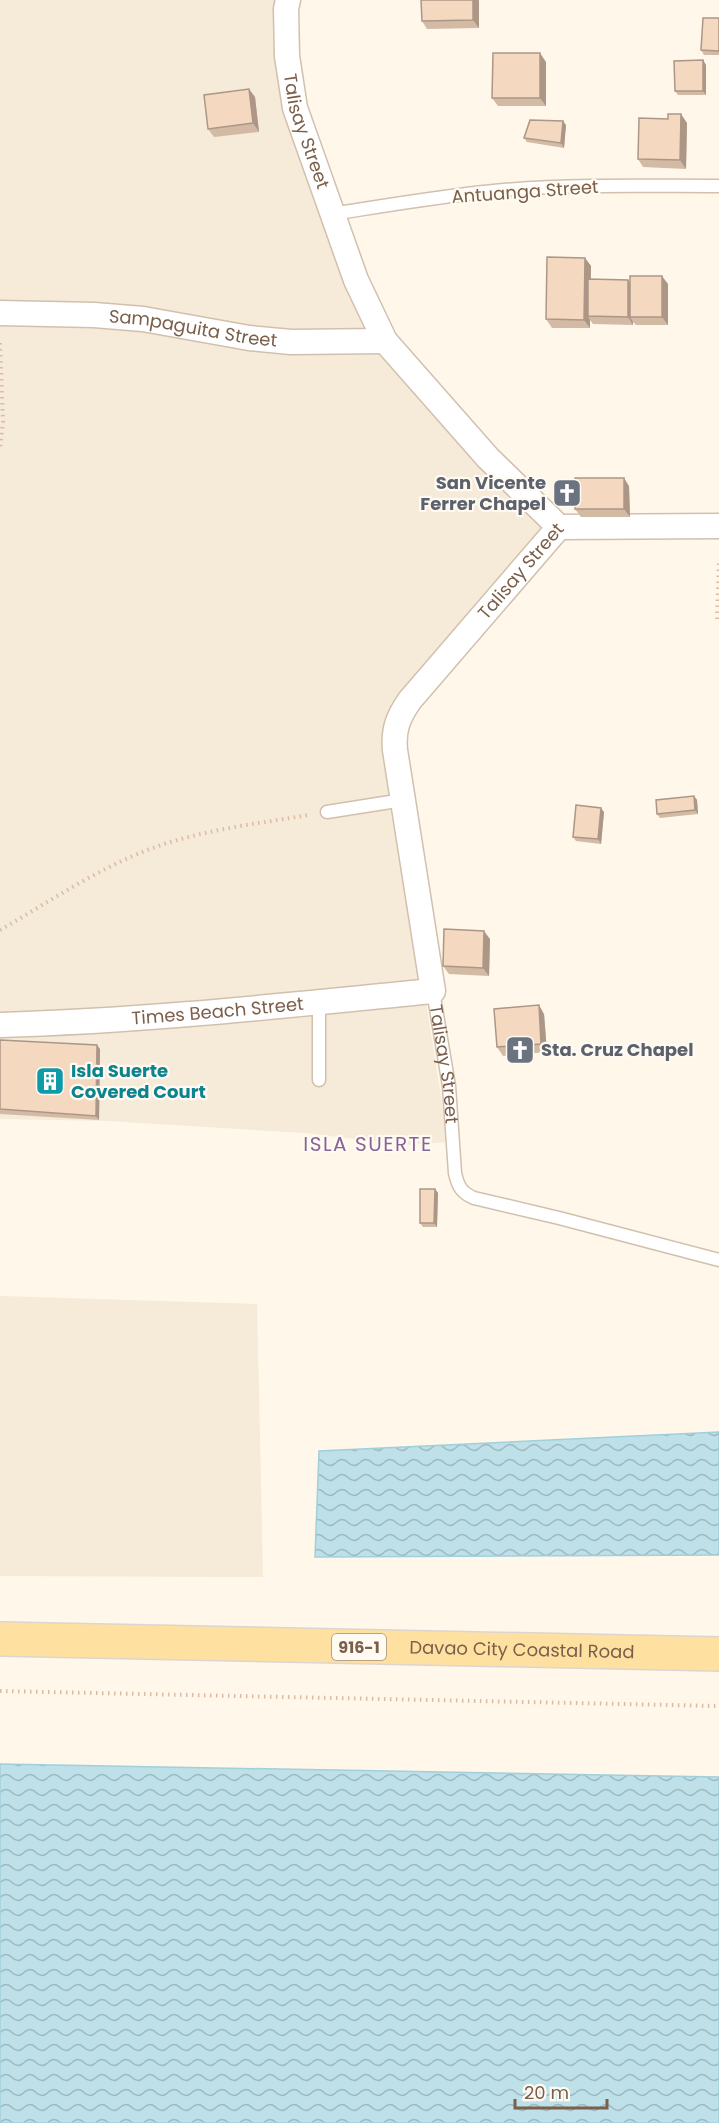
<svg xmlns="http://www.w3.org/2000/svg" width="719" height="2123" font-family="Poppins,sans-serif">
	<style>
		.residential { fill: #f6ead8 }
		.water { fill: url(#water-waves); stroke: #a2cfdc; stroke-width: 1.5 }
		.lines { fill: none; stroke-linecap: round; stroke-linejoin: round }
		.service-casing { stroke: #d2c0ae; stroke-width: 15 }
		.minor-casing { stroke: #d2c0ae; stroke-width: 27 }
		.primary-casing { stroke: #ddd5d0; stroke-width: 36 }
		.path { stroke: #dbbca2; stroke-width: 4; stroke-dasharray: 1.5 4.5; stroke-linecap: butt }
		.service { stroke: #fff; stroke-width: 12 }
		.minor { stroke: #fff; stroke-width: 24 }
		.primary { stroke: #fee1a1; stroke-width: 33 }
		.wall { fill: #d3baa5 }
		.shaded-wall { fill: #ac9786 }
		.building { fill: #f5d8c0; stroke: #ac9786; stroke-width: 1.5 }
		.labels { text-anchor: middle; stroke-width: 4.5; stroke-linejoin: round; paint-order: stroke }
		.shield { fill: #fffbf2; stroke: #a38e7d; stroke-width: 1.5 }
		.shield-label { font-size: 16px; font-weight: bold; fill: #7b5f4b }
		.street-label { font-size: 18px; fill: #7b5f4b; stroke: #fffbf2 }
		.worship-label { font-size: 18px; font-weight: bold; fill: #5b616d; stroke: #fffbf2; text-anchor: end }
		.culture-label { font-size: 18px; font-weight: bold; fill: #0d838f; stroke: #fffbf2; text-anchor: start }
		.neighbourhood-label { font-size: 20px; letter-spacing: 1.5px; fill: #896397; stroke: #fffbf2 }
	</style>
	<defs>
		<pattern id="water-waves" width="16" height="10" patternUnits="userSpaceOnUse" patternTransform="scale(1.5)"><rect width="16" height="10" fill="#bde0e9"/><path d="M0 5q4-4 8 0t8 0" fill="none" stroke="#9fb9bf"/></pattern>
	</defs>
	<rect width="100%" height="100%" fill="#fef7ea"/>
	<!-- residential -->
	<g class="residential">
		<path d="M0,0H279L278,9L375,339L548,528L383,727L448,1142L406,1145L305,1133L109,1121L0,1119Z"/>
		<path d="M0,1296L257,1304L263,1577L0,1576Z"/>
	</g>
	<!-- water -->
	<g class="water">
		<path d="M719,1432V1555L315,1557L319,1451Z"/>
		<path d="M0,1764L719,1777V2123H0Z"/>
	</g>
	<g class="lines">
		<!-- service casing -->
		<g class="service-casing">
			<g id="service">
				<path d="M332,214C389,205 447,195 504,190C575,184 648,186 719,186"/>
				<path d="M327,812L403,800"/>
				<path id="s1" d="M433,991L449,1086L455,1173C458,1187 462,1193 474,1198L559,1218L719,1260"/>
				<path d="M319,1080V1002"/>
			</g>
		</g>
		<!-- minor casing -->
		<g class="minor-casing">
			<g id="minor">
				<path id="s2" d="M288,0L286,9L287,56L295,108L356,280L385,341L488,458L559,527"/>
				<path id="s3" d="M0,313L94,315L143,319L249,338L291,342L385,341"/>
				<path d="M559,527L719,526"/>
				<path id="s4" d="M0,1025C145,1021 289,1005 433,991L395,750C393,730 398,717 410,700L559,527"/>
			</g>
		</g>
		<!-- primary casing -->
		<g class="primary-casing">
			<g id="primary">
				<path id="s5" d="M0,1639L719,1654"/>
			</g>
		</g>
		<!-- path -->
		<g class="path">
			<path d="M0,343L3,422L0,448"/>
			<path d="M717,619L719,562"/>
			<path d="M0,930C49,902 97,869 150,849C200,830 256,824 308,815"/>
			<path d="M0,1691L719,1706"/>
		</g>
		<!-- service -->
		<use href="#service" class="service"/>
		<!-- minor -->
		<use href="#minor" class="minor"/>
		<!-- primary -->
		<use href="#primary" class="primary"/>
	</g>
	<!-- wall -->
	<g class="wall">
		<path d="M479,0V28L427,29L422,21Z"/>
		<path d="M719,18V55H704L701,50Z"/>
		<path d="M703,60L706,65V95H678L675,91Z"/>
		<path d="M546,62V106H498L492,98Z"/>
		<path d="M255,97L259,132L214,137L208,129Z"/>
		<path d="M687,123L686,169L643,167L638,159Z"/>
		<path d="M566,125L564,148L527,142L524,138Z"/>
		<path d="M585,258L591,266V279L628,280L630,283L668,284V325H636L633,322V325L593,324L590,320V328H552L546,319Z"/>
		<path d="M629,486L630,517H581L575,509Z"/>
		<path d="M694,796L697,800L698,814L660,818L657,814Z"/>
		<path d="M604,812L601,844L576,841L573,837Z"/>
		<path d="M490,939L489,976L449,974L443,966Z"/>
		<path d="M544,1014L547,1052L503,1056L497,1047Z"/>
		<path d="M0,1040L100,1049L99,1120L0,1114Z"/>
		<path d="M435,1189L438,1193L437,1227H423L420,1223Z"/>
	</g>
	<!-- shaded-wall -->
	<g class="shaded-wall">
		<path d="M473,0H479V28L473,20Z"/>
		<path d="M540,53L546,62V106L540,98Z"/>
		<path d="M703,60L706,65V95L703,91Z"/>
		<path d="M249,89L255,97L259,132L253,123Z"/>
		<path d="M681,114L687,123L686,169L680,160Z"/>
		<path d="M563,121L566,125L564,148L561,143Z"/>
		<path d="M585,258L591,266L590,316H588L590,320V328L584,320Z"/>
		<path d="M662,276L668,284V325L662,317Z"/>
		<path d="M628,280L634,288L630,317L633,322V325L628,317Z"/>
		<path d="M624,478L629,486L630,517L624,509Z"/>
		<path d="M694,796L697,800L698,814L695,810Z"/>
		<path d="M601,808L604,812L601,844L598,839Z"/>
		<path d="M484,931L490,939L489,976L483,968Z"/>
		<path d="M539,1005L544,1014L547,1052L541,1044Z"/>
		<path d="M97,1045L100,1049L99,1120L96,1116Z"/>
		<path d="M435,1189L438,1193L437,1227L434,1223Z"/>
	</g>
	<!-- building -->
	<g class="building">
		<path d="M421,0H473V20L422,21Z"/>
		<path d="M703,18H719V51L701,50Z"/>
		<path d="M493,53H540V98H492Z"/>
		<path d="M703,60V91H675L674,61Z"/>
		<path d="M249,89L253,123L208,129L204,95Z"/>
		<path d="M668,114H681L680,160L638,159L639,118L668,119Z"/>
		<path d="M530,120L563,121L561,143L524,138Z"/>
		<path d="M547,257L585,258L584,320L546,319Z"/>
		<rect x="630" y="276" width="32" height="41"/>
		<path d="M588,279L628,280V317L588,316Z"/>
		<rect x="575" y="478" width="49" height="31"/>
		<path d="M694,796L695,810L657,814L656,800Z"/>
		<path d="M576,805L601,808L598,839L573,837Z"/>
		<path d="M444,929L484,931L483,968L443,966Z"/>
		<path d="M539,1005L541,1044L497,1047L494,1009Z"/>
		<path d="M0,1040L97,1045L96,1116L0,1109Z"/>
		<path d="M420,1189H435L434,1223H420Z"/>
	</g>
	<!-- icons -->
	<defs>
		<g id="church-square" transform="scale(1.5)"><rect x="-9" y="-9" width="18" height="18" rx="4" fill="#6b7280" stroke="#fffbf2"/><path d="M-1.2-6h2.4v3.5h3.3v2.4h-3.3V6h-2.4V-.1h-3.3v-2.4h3.3Z" fill="#fff"/></g>
		<g id="building-square" transform="scale(1.5)"><rect x="-9" y="-9" width="18" height="18" rx="4" fill="#0f9aa8" stroke="#fffbf2"/><path d="M-4-6H4V6H1V3H-1V6H-4ZM-2.5-4.3h1.7v1.8h-1.7ZM.8-4.3h1.7v1.8H.8ZM-2.5-1h1.7V.8h-1.7ZM.8-1h1.7V.8H.8Z" fill="#fff"/></g>
	</defs>
	<g fill-rule="evenodd">
		<use href="#church-square" x="567" y="493"/>
		<use href="#church-square" x="520" y="1050"/>
		<use href="#building-square" x="50" y="1081"/>
	</g>
	<g class="labels">
		<!-- shield labels -->
		<rect class="shield" x="332" y="1634" width="54" height="26" rx="4.5"/>
		<g class="shield-label">
			<text x="359" y="1653">916-1</text>
		</g>
		<!-- street labels -->
		<g class="street-label">
			<text dy="6" stroke="none"><textPath href="#s2" startOffset="134">Talisay Street</textPath></text>
			<text transform="translate(525 192) rotate(-4)" y="6">Antuanga Street</text>
			<text dy="6" stroke="none"><textPath href="#s3" startOffset="194">Sampaguita Street</textPath></text>
			<text dy="6" stroke="none"><textPath href="#s4" startOffset="902">Talisay Street</textPath></text>
			<text dy="6" stroke="none"><textPath href="#s4" startOffset="218">Times Beach Street</textPath></text>
			<text dy="6" stroke="none"><textPath href="#s1" startOffset="74">Talisay Street</textPath></text>
			<text dy="6" stroke="none"><textPath href="#s5" startOffset="522">Davao City Coastal Road</textPath></text>
		</g>
		<!-- worship labels -->
		<g class="worship-label">
			<text x="546" y="489">San Vicente<tspan x="546" dy="21">Ferrer Chapel</tspan></text>
			<text x="541" y="1056" text-anchor="start">Sta. Cruz Chapel</text>
		</g>
		<!-- culture labels -->
		<g class="culture-label">
			<text x="71" y="1077">Isla Suerte<tspan x="71" dy="21">Covered Court</tspan></text>
		</g>
		<!-- neighbourhood labels -->
		<g class="neighbourhood-label">
			<text x="368" y="1151">ISLA SUERTE</text>
		</g>
	</g>
	<!-- scale -->
	<path d="M515 2099v9h92v-9" fill="none" stroke="#7b5f4b" stroke-width="3"/>
	<text x="524" y="2099" font-size="18" fill="#7b5f4b" stroke="#fffbf2" stroke-width="4.5" paint-order="stroke">20 m</text>
</svg>
